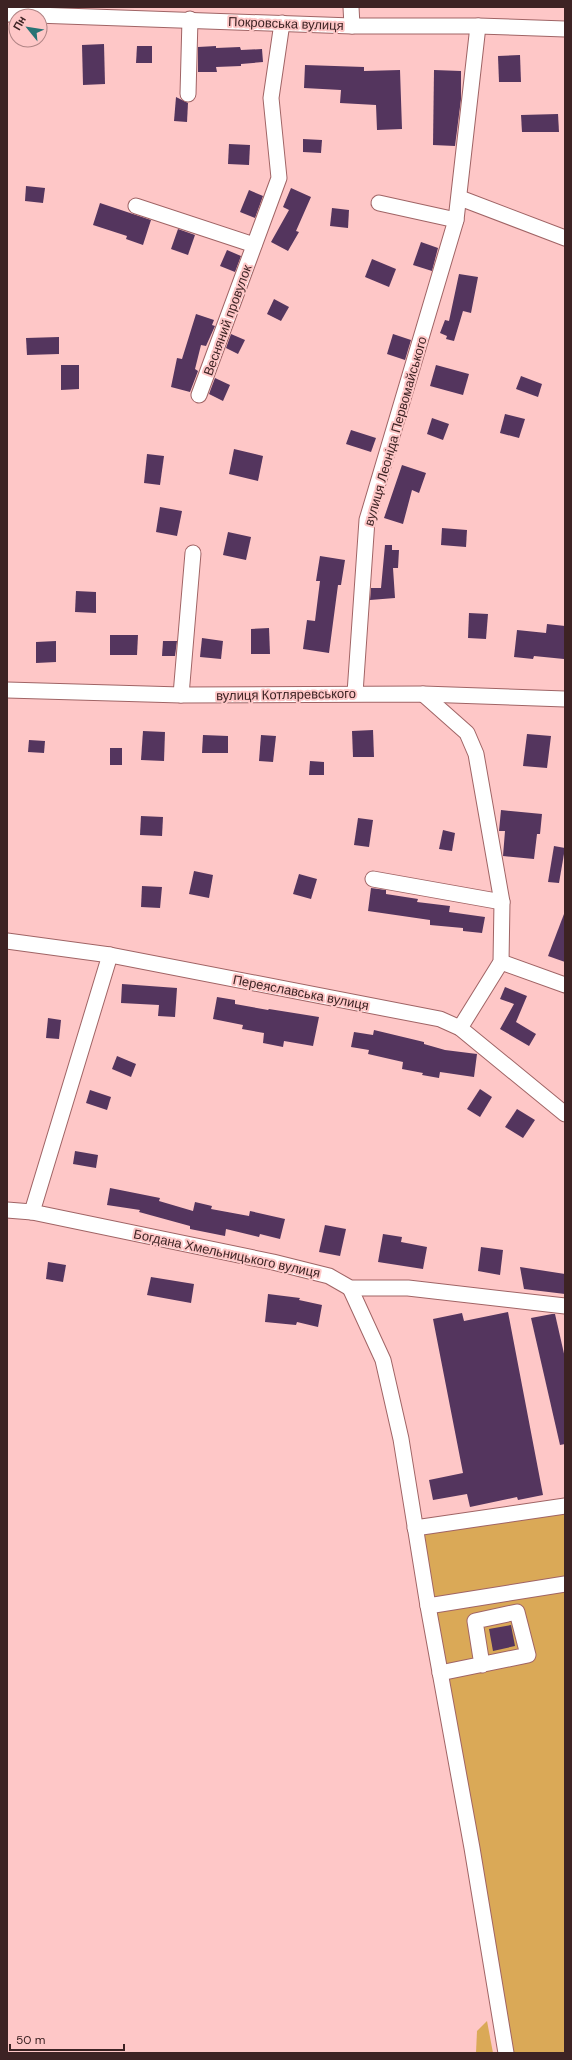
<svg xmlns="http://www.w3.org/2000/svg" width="572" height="2060" font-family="'DM Sans',sans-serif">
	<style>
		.green { fill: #daa957 }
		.building { fill: #54355e }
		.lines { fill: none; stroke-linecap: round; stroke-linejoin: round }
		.minor-casing { stroke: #a06465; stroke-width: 17 }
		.minor { stroke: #fff; stroke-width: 15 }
		.labels { text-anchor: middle; stroke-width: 4; stroke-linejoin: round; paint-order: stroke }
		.street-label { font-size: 13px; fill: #3d2324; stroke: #fec7c7 }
	</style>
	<rect width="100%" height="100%" fill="#fec7c7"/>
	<!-- green -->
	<g class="green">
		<path d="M565,1511V2053H512L415,1528Z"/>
		<path d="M487,2021L493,2053H476L477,2031Z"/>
	</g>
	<!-- building -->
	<g class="building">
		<path d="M104,44L105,84L83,85L82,45Z"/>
		<path d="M137,46H152V63H136Z"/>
		<path d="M216,46V48L240,47L241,50L262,49L263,62L241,64V66L216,67L217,72H198V47Z"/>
		<path d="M520,55L521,82H499L498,56Z"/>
		<path d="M305,65L364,67V71L400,70L402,129L377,130L376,105L340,103L341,90L304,88Z"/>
		<path d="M434,70L461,71V99L455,146L433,145Z"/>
		<path d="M176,97L188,103L187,122L174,121Z"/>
		<path d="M558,114L559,132H522L521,115Z"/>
		<path d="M303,139L322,140L321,153L303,152Z"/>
		<path d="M229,144L250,145L249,165L228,164Z"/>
		<path d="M26,186L45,188L43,203L25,201Z"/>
		<path d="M291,188L311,197L296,231L299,232L288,251L271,242L289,210L283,207Z"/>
		<path d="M249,190L263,196L255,218L240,212Z"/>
		<path d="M100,203L151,220L143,245L126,239L127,236L93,225Z"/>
		<path d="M332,208L349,210L348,228L330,226Z"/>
		<path d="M178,229L195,235L188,255L171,249Z"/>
		<path d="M421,242L438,248L432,271L413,265Z"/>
		<path d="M227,250L241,256L235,272L220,266Z"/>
		<path d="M372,259L396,269L389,287L365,277Z"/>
		<path d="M459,274L478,277L471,313L463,311L454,341L446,339L447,336L440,333L445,320L449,321Z"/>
		<path d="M274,299L289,307L281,321L267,314Z"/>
		<path d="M196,314L214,320L212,325L215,326L206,346L201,345L195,369L198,371L190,392L171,387L177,358L182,359Z"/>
		<path d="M231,334L245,340L238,354L226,348Z"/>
		<path d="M393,334L411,340L405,360L387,354Z"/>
		<path d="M59,337V354L27,355L26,338Z"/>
		<path d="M61,365H79V389L61,390Z"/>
		<path d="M436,365L469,374L463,395L430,386Z"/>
		<path d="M521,376L542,384L538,397L516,389Z"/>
		<path d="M215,378L230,385L223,401L209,394Z"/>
		<path d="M505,414L525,419L519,438L500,433Z"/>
		<path d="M432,418L449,424L443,440L427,434Z"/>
		<path d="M351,430L376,438L371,452L346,444Z"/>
		<path d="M234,449L263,456L258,481L229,474Z"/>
		<path d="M147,454L164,456L160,485L144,483Z"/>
		<path d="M402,465L426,473L419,493L412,490L403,524L384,518Z"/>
		<path d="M160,507L182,511L177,536L156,532Z"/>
		<path d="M442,528L467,530L466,547L441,545Z"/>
		<path d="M228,532L251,537L246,560L223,555Z"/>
		<path d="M385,545H392V550H399L398,568H393L395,598L370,600L371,588H381Z"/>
		<path d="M320,556L345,560L341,585H338L329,653L303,649L307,620L315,621L320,581H316Z"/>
		<path d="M76,591L96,592V613L75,612Z"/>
		<path d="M469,613L488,614L486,639L468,638Z"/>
		<path d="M547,624L565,626L564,659L534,656L533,659L514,657L517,630L546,633Z"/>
		<path d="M269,628L270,654H251V629Z"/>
		<path d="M110,635H138L137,655H110Z"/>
		<path d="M202,638L223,641L221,659L200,657Z"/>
		<path d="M56,641V662L36,663V642Z"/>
		<path d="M163,641H177L175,656H162Z"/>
		<path d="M373,730L374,757H353L352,731Z"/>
		<path d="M143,731L165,732L164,761L141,760Z"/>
		<path d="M527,734L551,736L547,768L523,766Z"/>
		<path d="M203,735L228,736V753H202Z"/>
		<path d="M261,735L276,736L273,762L259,761Z"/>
		<path d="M29,740L45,741L44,753L28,752Z"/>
		<rect x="110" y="748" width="12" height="17"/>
		<path d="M310,761L324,762V775H309Z"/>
		<path d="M501,810L542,814L540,834H537L534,859L503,856L505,831H499Z"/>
		<path d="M141,816L163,817L162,836L140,835Z"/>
		<path d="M358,818L373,820L369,847L354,845Z"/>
		<path d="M443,830L455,833L452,851L439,849Z"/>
		<path d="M554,846L565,848L559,883L548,882Z"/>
		<path d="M194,871L213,875L209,898L189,894Z"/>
		<path d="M299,874L317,879L311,899L293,894Z"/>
		<path d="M142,886L162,887L160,908L141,907Z"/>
		<path d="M371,888L386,890V894L418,899L417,902L450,906L449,912L485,917L482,933L463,931V928L430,925V920L368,911Z"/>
		<path d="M564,914H565V962L548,956Z"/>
		<path d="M122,984L177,988L175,1017L158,1016L159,1005L121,1003Z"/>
		<path d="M505,987L527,996L516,1022L536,1034L529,1046L500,1029L514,1004L500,999Z"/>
		<path d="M217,997L235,1000V1004L268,1010L269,1009L319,1017L313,1046L284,1041L283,1047L263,1043L264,1033L242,1029L243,1025L213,1019Z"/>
		<path d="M48,1018L61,1020L59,1039L46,1038Z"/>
		<path d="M374,1030L424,1042V1044L445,1050L477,1054L474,1077L440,1072L439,1078L422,1075L423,1073L402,1069L403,1062L368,1054L369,1050L351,1047L354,1032L373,1035Z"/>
		<path d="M117,1056L136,1064L131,1077L112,1069Z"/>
		<path d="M480,1089L492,1097L480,1117L467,1109Z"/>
		<path d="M90,1090L111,1097L107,1110L86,1103Z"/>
		<path d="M517,1109L535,1120L523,1138L505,1127Z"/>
		<path d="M75,1151L98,1155L96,1168L73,1164Z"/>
		<path d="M110,1188L160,1198L159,1201L193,1211L195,1202L212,1206L211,1209L249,1216L250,1211L285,1219L280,1239L260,1234L259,1237L226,1229L225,1236L190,1229V1226L139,1212L140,1210L107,1205Z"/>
		<path d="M325,1225L346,1229L340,1256L319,1252Z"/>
		<path d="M383,1234L402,1237L401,1242L427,1247L423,1269L378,1262Z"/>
		<path d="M481,1247L503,1250L500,1275L478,1271Z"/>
		<path d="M48,1262L66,1265L63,1282L46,1279Z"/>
		<path d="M520,1267L565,1274V1294L524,1289Z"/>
		<path d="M151,1277L194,1284L191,1303L147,1295Z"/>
		<path d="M268,1294L300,1298L299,1300L322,1305L318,1327L297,1322L296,1325L265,1322Z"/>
		<path d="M508,1312L543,1495L518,1500L517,1497L470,1507L467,1494L433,1500L429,1480L463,1473L433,1319L462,1313L464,1321Z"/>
		<path d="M552,1314H555L565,1358V1444L560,1445L531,1318Z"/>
		<path d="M511,1625L515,1646L493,1651L489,1629Z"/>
	</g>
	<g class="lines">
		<!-- minor casing -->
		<g class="minor-casing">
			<g id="minor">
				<path d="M351,7L352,26"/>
				<path d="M7,14L352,26H478L565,29"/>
				<path d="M188,94L190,19"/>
				<path d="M460,198L565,238"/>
				<path d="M379,203L456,220"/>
				<path d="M136,206L254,245"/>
				<path d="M199,395L279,178L271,98L282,23"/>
				<path d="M7,690L181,695L423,694L565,699"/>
				<path d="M355,693L367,520L456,220L478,26"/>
				<path d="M423,694L467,733L476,754L502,902L501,962L460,1028"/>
				<path d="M181,695L193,553"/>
				<path d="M373,879L502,902"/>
				<path d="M7,941L110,955L440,1019L460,1028L565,1114"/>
				<path d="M501,962L565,985"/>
				<path d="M7,1210L32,1212L273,1262L329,1276L350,1288H408L565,1306"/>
				<path d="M32,1212L110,955"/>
				<path d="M350,1288L383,1360L401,1439L428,1606L565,1584"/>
				<path d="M415,1528L565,1506"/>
				<path d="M428,1606L472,1848L506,2053"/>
				<path d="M440,1673L528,1655L517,1612L475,1621L482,1665"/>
			</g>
		</g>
		<!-- minor -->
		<use href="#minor" class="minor"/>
	</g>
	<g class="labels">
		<!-- street labels -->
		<g class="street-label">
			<text transform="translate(286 23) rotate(2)" y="5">Покровська вулиця</text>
			<text transform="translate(227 320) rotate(-70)" y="5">Весняний провулок</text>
			<text transform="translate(395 431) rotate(-74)" y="5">вулиця Леоніда Первомайського</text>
			<text transform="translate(286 694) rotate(-1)" y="5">вулиця Котляревського</text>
			<text transform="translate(301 992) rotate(11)" y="5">Переяславська вулиця</text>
			<text transform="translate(227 1253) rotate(12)" y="5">Богдана Хмельницького вулиця</text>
		</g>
	</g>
	<!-- border -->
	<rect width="572" height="2060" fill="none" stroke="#3d2324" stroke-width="16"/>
	<!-- north arrow -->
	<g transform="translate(28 28) rotate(300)"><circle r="19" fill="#fec7c7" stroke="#b18586"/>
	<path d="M0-3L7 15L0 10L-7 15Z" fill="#287375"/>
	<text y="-6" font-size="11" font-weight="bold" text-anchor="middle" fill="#3d2324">Пн</text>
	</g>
	<!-- scale -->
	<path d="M10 2044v6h114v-6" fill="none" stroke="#3d2324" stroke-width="2"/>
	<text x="16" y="2044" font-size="12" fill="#3d2324" stroke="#fec7c7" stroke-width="3" paint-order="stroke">50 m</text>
</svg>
